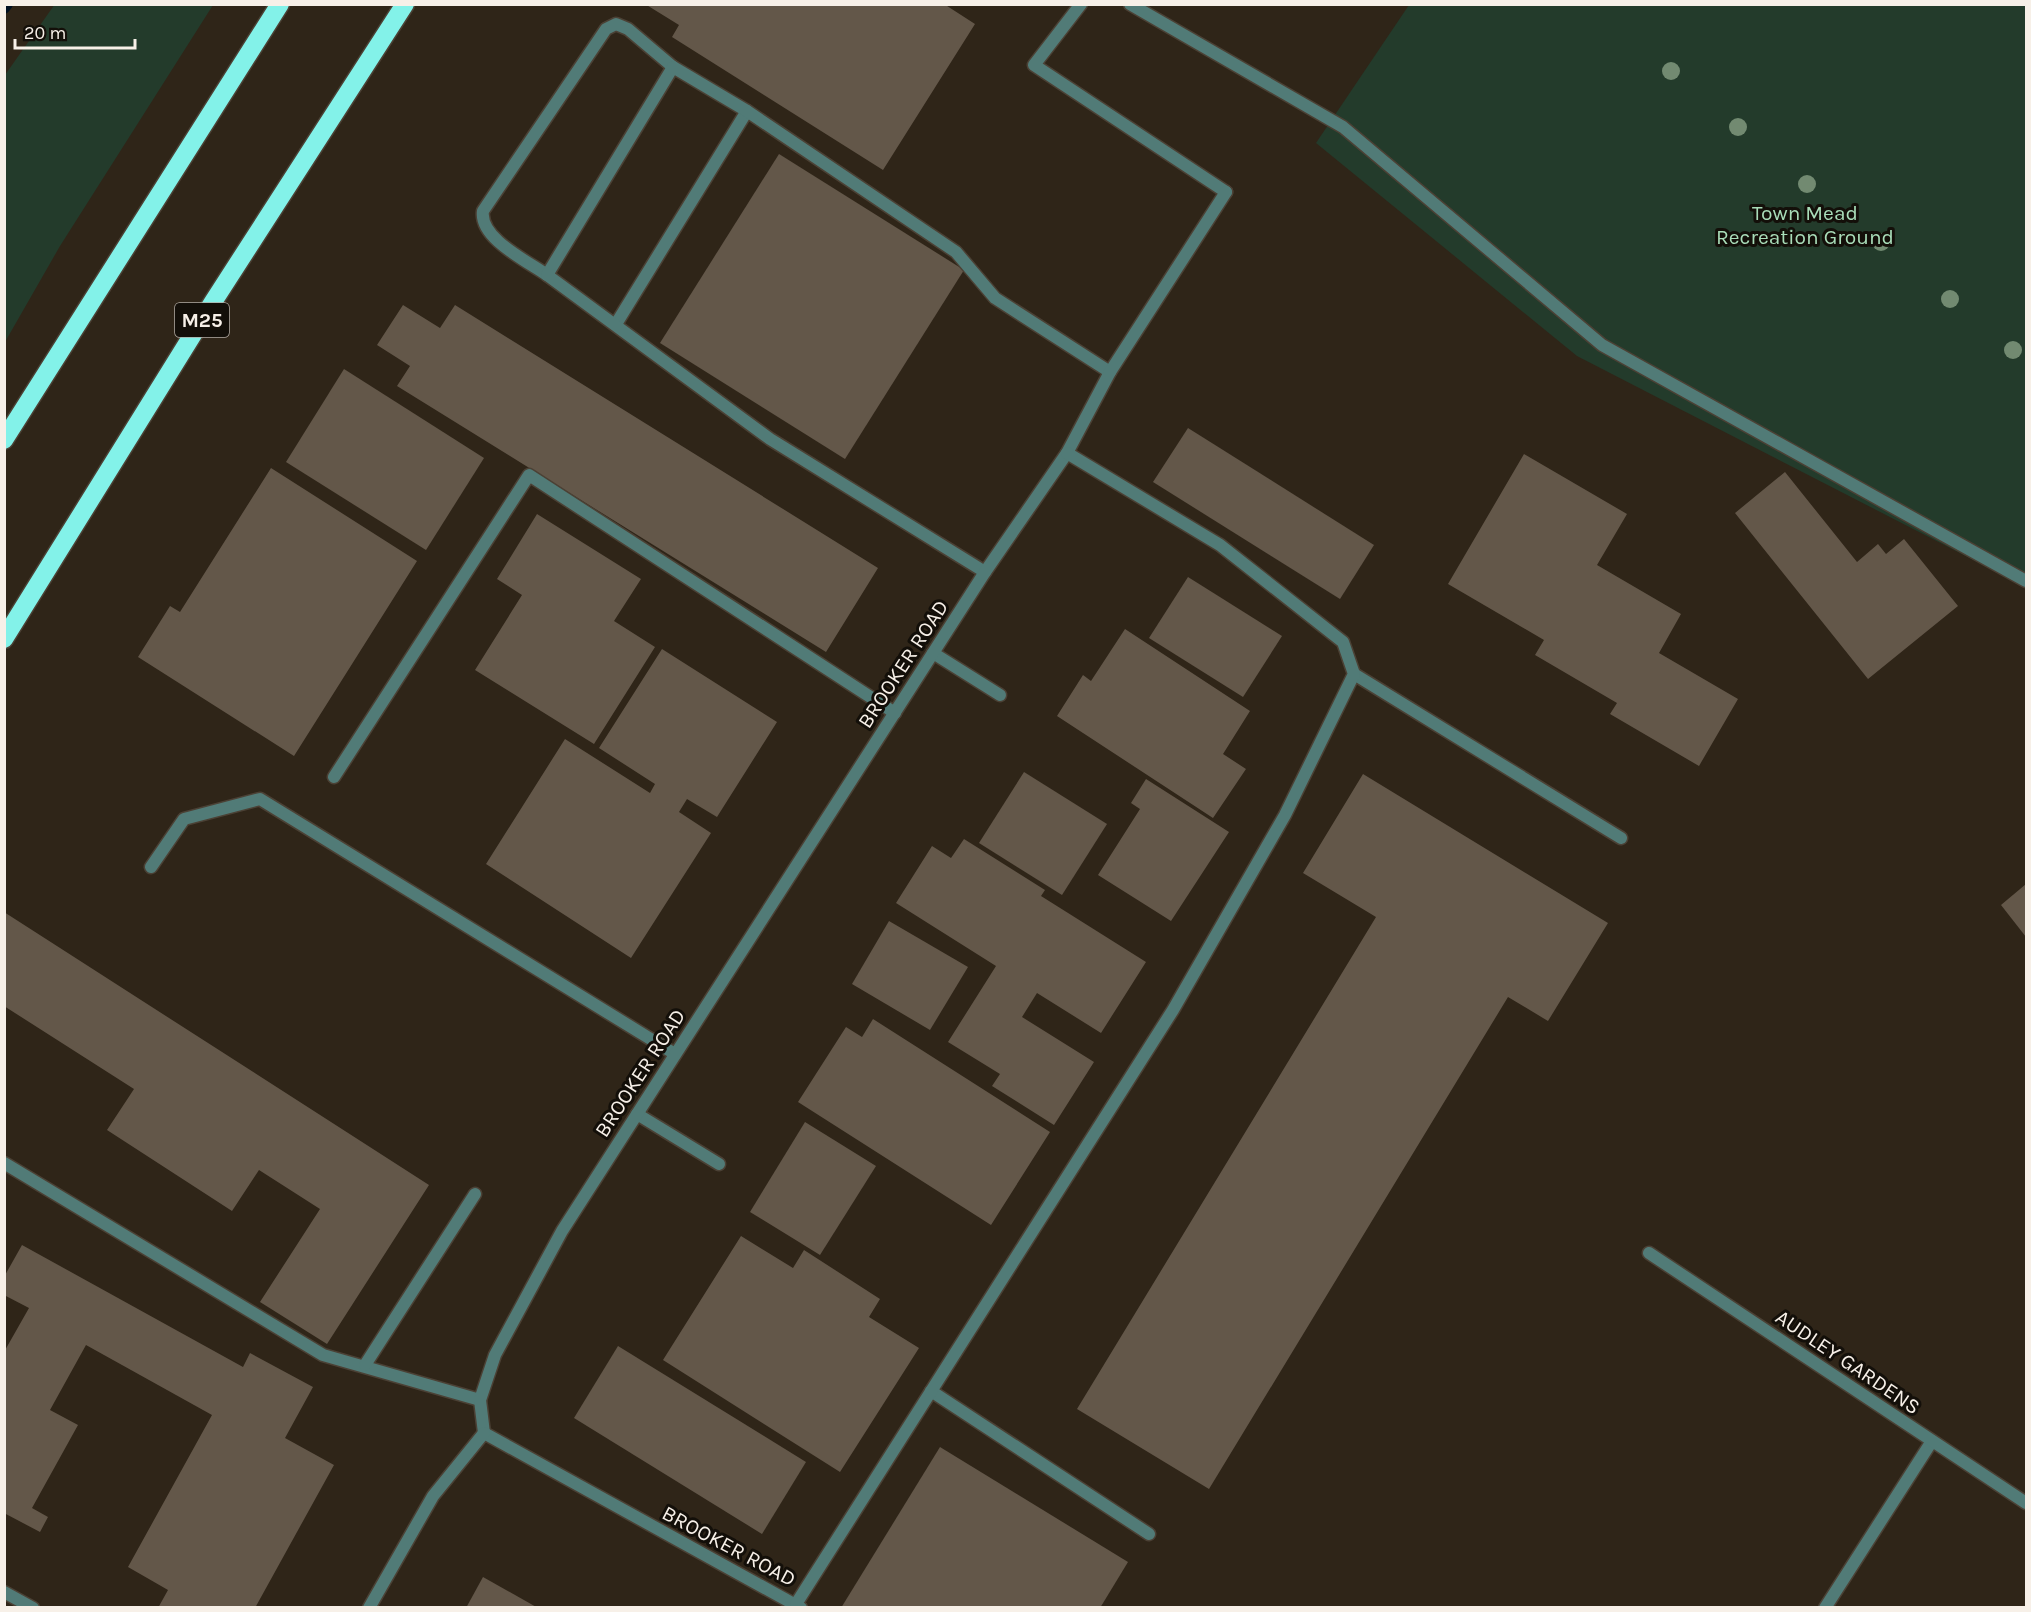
<svg xmlns="http://www.w3.org/2000/svg" width="2031" height="1612" font-family="Karla,sans-serif">
	<style>
		.green { fill: #233b2b }
		.lines { fill: none; stroke-linecap: round; stroke-linejoin: round }
		.stream { stroke: #000f20; stroke-width: 12 }
		.building { fill: #635749 }
		.service-casing { stroke: #4b4135; stroke-width: 15 }
		.minor-casing { stroke: #4b4135; stroke-width: 15 }
		.motorway-casing { stroke: #4b4135; stroke-width: 21 }
		.service { stroke: #517b77; stroke-width: 12 }
		.minor { stroke: #517b77; stroke-width: 12 }
		.motorway { stroke: #83f2e9; stroke-width: 18 }
		.tree { fill: #728a71 }
		.labels { text-anchor: middle; stroke-width: 6; stroke-linejoin: round; paint-order: stroke }
		.shield { fill: #130f09; stroke: #b3aca5; stroke-width: 1.5 }
		.shield-label { font-size: 20px; font-weight: bold; fill: #f7f0e8 }
		.park-label { font-size: 21px; fill: #a9ddb9; stroke: #130f09 }
		.street-label { font-size: 21px; fill: #f7f0e8; stroke: #130f09 }
	</style>
	<rect width="100%" height="100%" fill="#2f2518"/>
	<!-- green -->
	<g class="green">
		<path d="M55,4L213,5L60,246L5,342V75Z"/>
		<path d="M1409,5H2026V587L1577,356L1316,143Z"/>
	</g>
	<g class="lines">
		<!-- stream -->
		<path class="stream" d="M4,8L7,4"/>
	</g>
	<!-- building -->
	<g class="building">
		<path d="M645,4H944L975,24L883,170L672,37L679,25Z"/>
		<path d="M779,154L964,270L845,459L660,343Z"/>
		<path d="M403,305L440,328L455,305L878,568L826,652L397,386L410,366L377,345Z"/>
		<path d="M344,369L484,458L426,550L286,462Z"/>
		<path d="M1188,428L1374,545L1340,599L1153,482Z"/>
		<path d="M1524,454L1627,514L1597,565L1681,614L1659,653L1738,699L1699,766L1610,714L1617,703L1535,655L1544,640L1448,584Z"/>
		<path d="M271,468L417,561L294,756L138,657L170,606L180,612Z"/>
		<path d="M1785,472L1857,562L1878,544L1886,554L1904,539L1958,606L1868,679L1735,513Z"/>
		<path d="M537,514L641,579L614,621L655,647L594,744L475,670L522,595L497,579Z"/>
		<path d="M1188,577L1282,636L1243,697L1149,638Z"/>
		<path d="M1125,629L1250,711L1223,754L1246,769L1213,818L1057,716L1083,675L1091,681Z"/>
		<path d="M662,649L777,722L717,817L687,799L679,812L711,833L631,958L486,864L565,739L650,793L655,784L599,748Z"/>
		<path d="M1024,772L1107,824L1062,895L979,843Z"/>
		<path d="M1363,774L1608,923L1548,1021L1508,997L1209,1489L1077,1409L1376,917L1303,873Z"/>
		<path d="M1146,779L1229,832L1171,921L1098,875L1140,809L1131,803Z"/>
		<path d="M964,839L1045,890L1041,896L1146,962L1101,1033L1037,993L1022,1017L1094,1062L1054,1125L992,1086L1000,1074L948,1042L996,966L896,903L932,846L951,858Z"/>
		<path d="M2026,884V937L2001,905Z"/>
		<path d="M4,912L429,1185L327,1344L260,1302L320,1209L259,1170L232,1211L107,1130L134,1089L4,1006Z"/>
		<path d="M889,921L968,967L930,1030L852,984Z"/>
		<path d="M873,1019L1050,1132L991,1225L798,1102L846,1027L862,1037Z"/>
		<path d="M805,1122L876,1166L820,1255L750,1212Z"/>
		<path d="M741,1236L793,1268L804,1250L880,1299L869,1317L919,1348L840,1472L663,1360Z"/>
		<path d="M22,1245L243,1367L250,1353L313,1387L285,1438L334,1465L255,1608H158L168,1590L128,1567L212,1415L86,1345L50,1410L78,1425L32,1508L48,1517L40,1532L4,1513V1352L29,1308L4,1295V1277Z"/>
		<path d="M618,1346L806,1462L762,1534L574,1418Z"/>
		<path d="M940,1447L1128,1562L1100,1608H841Z"/>
		<path d="M483,1577L538,1608H466Z"/>
	</g>
	<g class="lines">
		<!-- service casing -->
		<g class="service-casing">
			<g id="service">
				<path d="M1081,4L1034,65L1226,192"/>
				<path d="M1130,4L1343,127L1602,345L2026,581"/>
				<path d="M547,275C527,261 479,238 483,211L606,29L616,24L628,29L673,67"/>
				<path d="M616,324L747,111"/>
				<path d="M985,572L770,439L547,275L673,67L747,111L956,252L995,298L1110,372"/>
				<path d="M933,653L1000,695"/>
				<path d="M1354,674L1621,838"/>
				<path d="M334,777L529,475L895,713"/>
				<path d="M151,867L184,819L260,799L675,1054"/>
				<path d="M637,1114L719,1164"/>
				<path d="M4,1163L323,1355L480,1400"/>
				<path d="M365,1365L475,1194"/>
				<path d="M931,1391L1149,1534"/>
				<path d="M1825,1608L1932,1441"/>
			</g>
		</g>
		<!-- minor casing -->
		<g class="minor-casing">
			<g id="minor">
				<path d="M1649,1253L2026,1503"/>
				<path d="M484,1433L480,1400L495,1355L562,1231L985,572L1067,453L1110,372L1226,192"/>
				<path d="M484,1433L801,1608"/>
				<path d="M4,1592L33,1608"/>
				<path d="M796,1604L1173,1010L1285,815L1354,674L1343,642L1220,545L1067,453"/>
				<path d="M369,1608L433,1496L484,1433"/>
			</g>
		</g>
		<!-- motorway casing -->
		<g class="motorway-casing">
			<g id="motorway">
				<path d="M4,440L280,4"/>
				<path d="M4,639L213,302L405,4"/>
			</g>
		</g>
		<!-- service -->
		<use href="#service" class="service"/>
		<!-- minor -->
		<use href="#minor" class="minor"/>
		<!-- motorway -->
		<use href="#motorway" class="motorway"/>
	</g>
	<!-- trees -->
	<g class="tree">
		<circle cx="1671" cy="71" r="9"/>
		<circle cx="1738" cy="127" r="9"/>
		<circle cx="1807" cy="184" r="9"/>
		<circle cx="1881" cy="242" r="9"/>
		<circle cx="1950" cy="299" r="9"/>
		<circle cx="2013" cy="350" r="9"/>
	</g>
	<g class="labels">
		<!-- shield labels -->
		<rect class="shield" x="175" y="303" width="54" height="34" rx="4.5"/>
		<g class="shield-label">
			<text x="202" y="327">M25</text>
		</g>
		<!-- park labels -->
		<g class="park-label">
			<text x="1805" y="220">Town Mead<tspan x="1805" dy="24">Recreation Ground</tspan></text>
		</g>
		<!-- street labels -->
		<g class="street-label">
			<text transform="translate(903 664) rotate(-57)" y="7">BROOKER ROAD</text>
			<text transform="translate(640 1073) rotate(-57)" y="7">BROOKER ROAD</text>
			<text transform="translate(1848 1362) rotate(34)" y="7">AUDLEY GARDENS</text>
			<text transform="translate(729 1546) rotate(28)" y="7">BROOKER ROAD</text>
		</g>
	</g>
	<!-- border -->
	<rect width="2031" height="1612" fill="none" stroke="#f7f0e8" stroke-width="12"/>
	<!-- scale -->
	<path d="M15 39v9h120v-9" fill="none" stroke="#f7f0e8" stroke-width="3"/>
	<text x="24" y="39" font-size="18" fill="#f7f0e8" stroke="#130f09" stroke-width="4.5" paint-order="stroke">20 m</text>
</svg>
